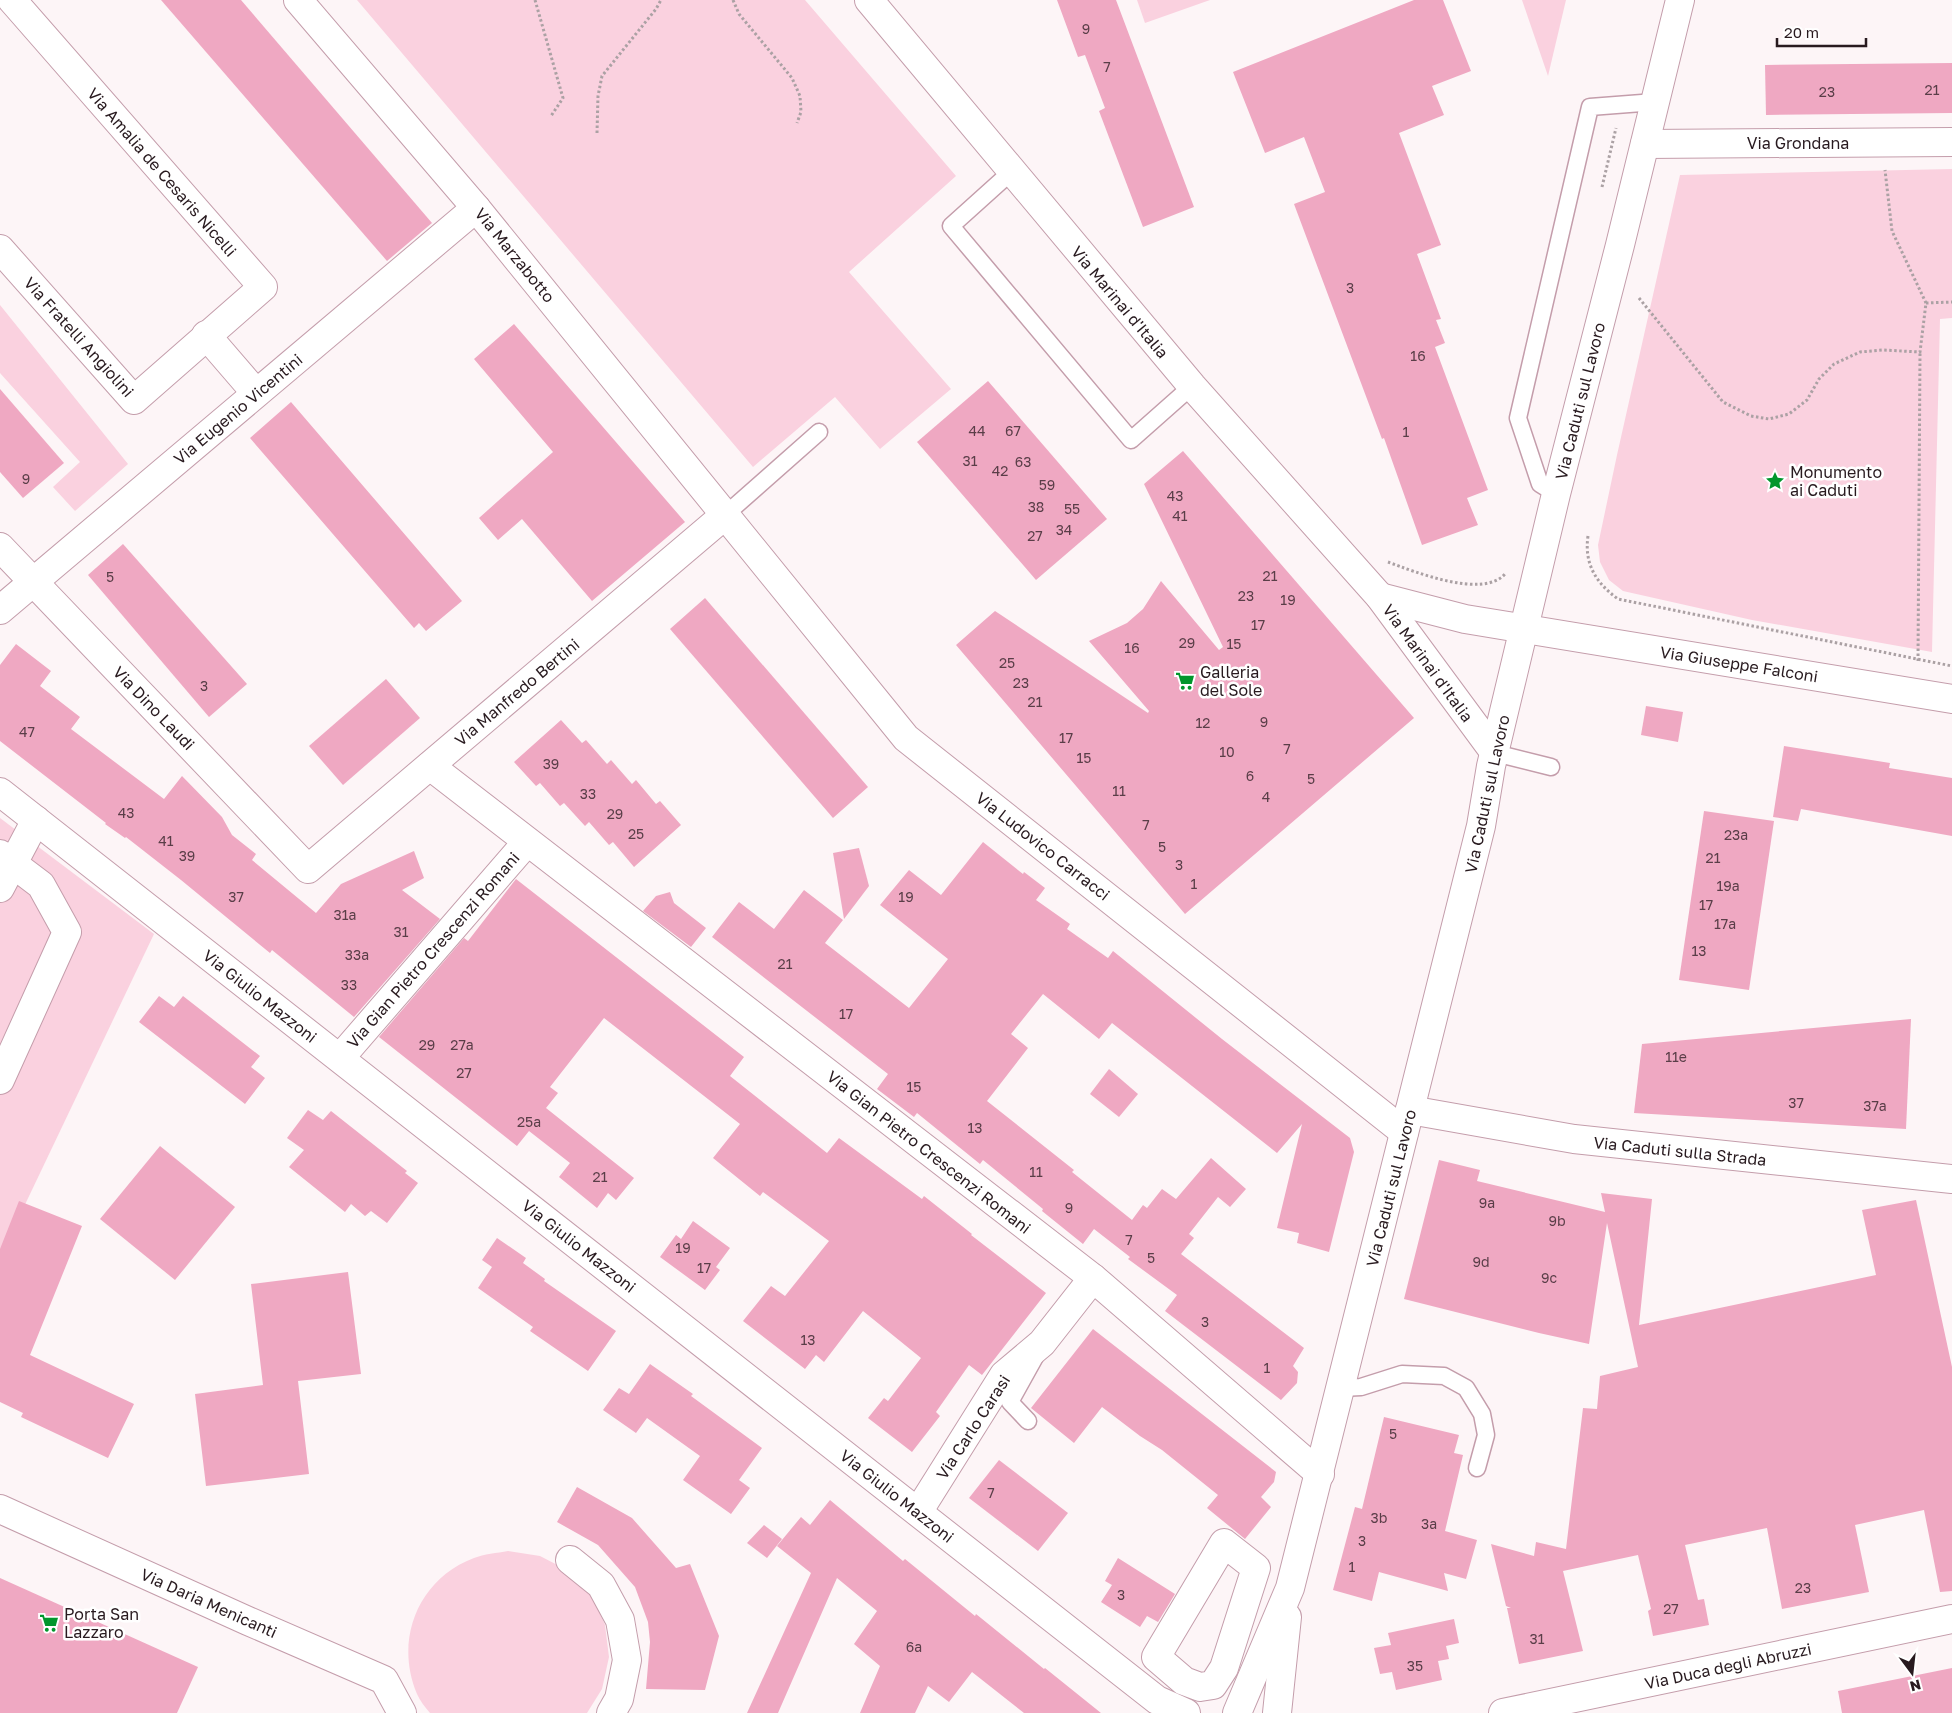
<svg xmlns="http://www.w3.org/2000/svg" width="1952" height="1713" font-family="'Golos Text',sans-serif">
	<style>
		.green { fill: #fad1df }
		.building { fill: #efa8c2 }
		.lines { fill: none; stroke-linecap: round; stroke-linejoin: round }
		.lane-casing { stroke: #c49dab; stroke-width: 19 }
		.street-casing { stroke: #c49dab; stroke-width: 30 }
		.secondary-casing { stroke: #c49dab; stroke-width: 30 }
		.path { stroke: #aba1a4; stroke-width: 3; stroke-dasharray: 2.5 2.5; stroke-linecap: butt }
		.lane { stroke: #fff; stroke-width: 16 }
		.street { stroke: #fff; stroke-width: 28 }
		.secondary { stroke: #fff; stroke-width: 28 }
		.labels { text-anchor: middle; stroke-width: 5; stroke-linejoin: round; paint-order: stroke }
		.number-label { font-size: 14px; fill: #5a3e48 }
		.street-label { font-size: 16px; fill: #281a1f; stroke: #fff }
		.poi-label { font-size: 16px; fill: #281a1f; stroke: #fff; text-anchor: start }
	</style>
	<rect width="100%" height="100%" fill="#fdf5f7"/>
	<!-- green -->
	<g class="green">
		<path d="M357,0H805L956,176L849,272L951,389L880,449L835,397L753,467Z"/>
		<path d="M1137,0H1210L1145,23Z"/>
		<path d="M1522,0H1566L1548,76Z"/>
		<path d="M1952,169V318L1940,319L1932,652L1752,620L1623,591L1609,580L1600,562L1598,545L1617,455L1680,175Z"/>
		<path d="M0,305L128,464L75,511L53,487L80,462L0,373Z"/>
		<path d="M0,818L154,934L0,1257Z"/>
		<path d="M508,1551L540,1556L569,1571L592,1595L605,1625L609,1657L602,1689L587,1713H430C425,1707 420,1701 417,1694C394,1640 418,1579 474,1558C484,1554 497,1553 508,1551Z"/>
	</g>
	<!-- building -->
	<g class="building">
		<path d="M161,0H241L432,223L387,261Z"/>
		<path d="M1057,0H1116L1194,207L1143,227L1099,111L1105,108L1085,55L1078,57Z"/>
		<path d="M1414,0H1443L1471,71L1432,86L1444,115L1399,133L1441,245L1417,254L1441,319L1436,320L1445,343L1435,347L1488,490L1467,498L1478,525L1422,545L1384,438L1382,439L1294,204L1325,192L1304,137L1265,153L1233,72Z"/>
		<path d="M1952,63V113L1766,115L1765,65Z"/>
		<path d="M514,324L685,522L592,601L522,519L498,540L479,518L553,452L474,359Z"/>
		<path d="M988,381L1107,519L1036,580L917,442Z"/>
		<path d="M0,389L64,463L23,498L0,472Z"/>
		<path d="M291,402L462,601L426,631L419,623L414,628L250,438Z"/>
		<path d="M1183,451L1414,718L1185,914L956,645L995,611L1148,713L1149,711L1089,641L1127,623L1143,609L1161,581L1219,650L1223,647L1144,484Z"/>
		<path d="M123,544L247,684L209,717L88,575Z"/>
		<path d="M705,598L868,787L833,818L670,629Z"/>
		<path d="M16,644L51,671L40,686L80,717L71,729L164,799L182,776L222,817L232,835L256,854L252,860L316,913L341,884L414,851L424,878L402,890L440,919L354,1017L272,950L270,953L181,880L126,837L125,838L105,824L106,823L0,741V665Z"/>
		<path d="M386,679L420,718L343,785L309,746Z"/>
		<path d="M1646,706L1683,712L1678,742L1641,735Z"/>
		<path d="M561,720L582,743L586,740L607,764L611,760L632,784L636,780L656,804L660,801L681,825L634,867L613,842L609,845L589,822L585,826L564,803L560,806L540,783L536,786L514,762Z"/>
		<path d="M1784,746L1890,763L1889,768L1952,778V836L1801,809L1798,821L1773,817Z"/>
		<path d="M1704,811L1774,821L1749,990L1679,980Z"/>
		<path d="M983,842L1023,874L1024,872L1045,888L1036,900L1070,924L1067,929L1108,958L1113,951L1222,1039L1350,1138L1354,1152L1329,1252L1297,1243L1299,1233L1277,1228L1302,1124L1277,1153L1112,1023L1099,1039L1043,994L1011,1034L1028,1048L987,1101L1074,1170L1072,1172L1132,1220L1143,1205L1147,1208L1162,1189L1176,1199L1211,1158L1246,1189L1230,1207L1218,1197L1189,1234L1194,1238L1181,1254L1304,1348L1293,1366L1298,1372L1297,1383L1281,1400L1165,1311L1177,1295L1128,1259L1130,1257L1094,1229L1083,1244L1042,1211L1043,1209L983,1160L980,1164L917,1113L914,1117L877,1089L888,1074L712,937L739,902L774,929L804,890L843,920L825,943L909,1008L948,959L880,905L909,870L941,895Z"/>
		<path d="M859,848L869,886L844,919L833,853Z"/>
		<path d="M516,879L744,1057L730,1076L827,1153L839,1138L922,1199L924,1196L972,1234L971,1235L1046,1293L982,1375L969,1365L936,1412L940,1416L912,1452L868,1418L884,1398L888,1401L921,1358L863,1311L824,1362L816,1355L805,1369L743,1321L771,1286L785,1296L829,1241L763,1192L760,1196L713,1158L740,1124L604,1018L550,1087L558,1093L546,1108L634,1178L616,1200L608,1193L597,1208L559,1177L570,1163L529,1131L517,1146L379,1037L464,938L468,941Z"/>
		<path d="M670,892L674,903L706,928L691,947L643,911L656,896Z"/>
		<path d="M159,996L174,1007L183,996L260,1056L251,1067L265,1078L245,1104L139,1022Z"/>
		<path d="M1911,1019L1906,1129L1634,1113L1642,1044Z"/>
		<path d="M1109,1069L1138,1094L1119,1117L1090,1094Z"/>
		<path d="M308,1110L323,1120L331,1111L407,1171L405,1173L418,1183L387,1223L371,1211L365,1216L351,1204L345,1212L289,1167L304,1150L287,1138Z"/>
		<path d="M160,1146L235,1207L175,1280L100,1219Z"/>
		<path d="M1439,1160L1480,1170L1477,1181L1605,1212L1601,1193L1652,1199L1639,1325L1876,1275L1862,1210L1916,1200L1952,1367V1591L1940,1592L1924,1510L1855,1525L1869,1592L1782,1609L1767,1528L1685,1545L1698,1600L1704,1599L1709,1625L1653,1636L1648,1611L1651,1609L1638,1555L1563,1571L1583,1651L1519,1664L1507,1608H1511L1506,1606L1491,1544L1534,1556L1536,1542L1566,1549L1583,1408L1597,1409L1600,1376L1638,1367L1607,1223L1589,1344L1539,1333L1404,1299Z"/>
		<path d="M19,1201L82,1226L30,1355L134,1404L108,1458L21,1417L23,1413L0,1402V1249Z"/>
		<path d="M693,1221L730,1248L716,1267L720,1270L705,1290L660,1257L676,1235L681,1239Z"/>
		<path d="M497,1238L526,1258L523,1263L545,1279L544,1281L616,1331L588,1371L530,1331L533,1327L478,1288L492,1267L482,1260Z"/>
		<path d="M348,1272L361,1374L298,1381L309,1474L206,1486L195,1394L263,1385L251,1284Z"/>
		<path d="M1093,1329L1276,1472L1274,1482L1261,1497L1271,1507L1245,1539L1207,1508L1218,1495L1162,1450L1140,1436L1102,1407L1074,1443L1031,1408Z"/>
		<path d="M650,1364L693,1394L691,1396L762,1448L739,1480L750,1488L731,1514L683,1480L700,1456L647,1418L636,1433L603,1410L619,1388L629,1394Z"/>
		<path d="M1384,1417L1459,1435L1454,1453L1463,1455L1445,1531L1477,1540L1466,1579L1444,1573L1448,1591L1379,1572L1372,1601L1333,1590L1355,1507L1362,1509Z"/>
		<path d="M999,1460L1068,1513L1038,1551L969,1498Z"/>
		<path d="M577,1487L632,1518L676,1568L690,1564L719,1636L705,1690L646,1689L650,1642L648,1622L635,1587L598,1545L557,1522Z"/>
		<path d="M830,1500L903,1561L905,1559L975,1616L976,1614L1044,1669L1045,1668L1101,1713H1024L972,1672L949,1702L928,1686L915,1713H860L880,1666L854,1644L877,1611L837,1578L778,1713H747L811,1573L777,1546L801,1517L810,1525Z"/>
		<path d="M764,1525L782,1539L767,1558L747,1543Z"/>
		<path d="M1118,1558L1175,1594L1158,1622L1147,1616L1140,1627L1101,1602L1112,1585L1105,1581Z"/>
		<path d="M0,1578L198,1667L177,1713H0Z"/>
		<path d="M1454,1619L1459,1643L1446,1646L1449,1659L1438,1661L1442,1680L1396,1690L1392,1672L1380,1674L1374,1648L1391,1645L1388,1633Z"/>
		<path d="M1952,1668V1713H1842L1838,1691Z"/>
	</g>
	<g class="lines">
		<!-- lane casing -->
		<g class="lane-casing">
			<g id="lane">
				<path d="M1011,172L951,226L1131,440L1192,386"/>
				<path d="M1556,494L1540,484L1518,418L1590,107L1655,102"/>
				<path d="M725,515L819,432"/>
				<path d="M1495,753L1551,767"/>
				<path d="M1341,1388L1361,1387L1402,1374L1444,1376L1466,1388L1482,1414L1486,1435L1477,1468"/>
				<path d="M1028,1421L1010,1402L1035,1357"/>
			</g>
		</g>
		<!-- street casing -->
		<g class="street-casing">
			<g id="street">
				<path d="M298,0L476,208L906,738L1404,1132"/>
				<path d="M869,0L1192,386L1380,597L1495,753"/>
				<path d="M1645,144L1952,142"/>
				<path d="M0,249L134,400L263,287L12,0"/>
				<path d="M206,335L256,393"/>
				<path d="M0,547L308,869L725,515"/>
				<path d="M1380,597L1465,619L1952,699"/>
				<path d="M0,610L476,208"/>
				<path d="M430,766L1093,1278L1320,1474"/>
				<path d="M0,792L1157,1700L1186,1713"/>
				<path d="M0,854L41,885L67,932L0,1080"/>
				<path d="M0,888L36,820"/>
				<path d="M340,1058L527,842"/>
				<path d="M1410,1110L1574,1139L1952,1179"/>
				<path d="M0,1509L248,1621L384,1680L402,1713"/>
				<path d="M918,1512L1004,1375L1042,1343L1093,1278"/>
				<path d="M1224,1543L1256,1568L1224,1668L1213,1685L1200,1687L1184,1681L1156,1657Z"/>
				<path d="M570,1560L601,1585L620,1620L627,1660L619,1699L611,1713"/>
				<path d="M1503,1713L1952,1619"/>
			</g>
		</g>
		<!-- secondary casing -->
		<g class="secondary-casing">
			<g id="secondary">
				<path d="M1237,1713L1290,1588L1481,826L1491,766L1556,494L1620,245L1680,0"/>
				<path d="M1277,1713L1287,1617"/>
			</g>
		</g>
		<!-- path -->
		<g class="path">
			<path d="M535,0L563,98L551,116"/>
			<path d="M733,0L739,14L792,78L800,96L801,112L797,123"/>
			<path d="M597,133L598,96L602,76L656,9L661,0"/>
			<path d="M1602,187L1616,128"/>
			<path d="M1639,298L1723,402L1751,416L1769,419L1789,414L1807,400L1819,379L1834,364L1860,352L1883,350L1920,352L1926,303L1892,231L1885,170"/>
			<path d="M1926,303L1952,302"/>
			<path d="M1588,536C1584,564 1596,583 1618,599L1952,666"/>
			<path d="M1388,562C1415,572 1483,599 1505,574"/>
			<path d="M1918,661L1920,352"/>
		</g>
		<!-- lane -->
		<use href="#lane" class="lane"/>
		<!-- street -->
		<use href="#street" class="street"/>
		<!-- secondary -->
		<use href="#secondary" class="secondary"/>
	</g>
	<!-- icons -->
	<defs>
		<g id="sight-bare" transform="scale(1.5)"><path d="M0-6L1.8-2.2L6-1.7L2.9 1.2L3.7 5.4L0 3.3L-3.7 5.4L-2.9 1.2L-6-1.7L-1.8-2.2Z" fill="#01962c" stroke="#fff" stroke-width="2.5" paint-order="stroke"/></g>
		<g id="supermarket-bare" transform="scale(1.5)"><path d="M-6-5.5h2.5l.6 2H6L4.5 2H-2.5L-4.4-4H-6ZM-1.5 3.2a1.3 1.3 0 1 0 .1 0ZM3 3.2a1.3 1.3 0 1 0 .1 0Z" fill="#01962c" stroke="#fff" stroke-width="2.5" paint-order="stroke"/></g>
	</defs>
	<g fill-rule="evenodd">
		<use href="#sight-bare" x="1775" y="481"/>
		<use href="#supermarket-bare" x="1185" y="681"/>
		<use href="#supermarket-bare" x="49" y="1623"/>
	</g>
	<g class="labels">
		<!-- number labels -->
		<g class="number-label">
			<text x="1086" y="34">9</text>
			<text x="1107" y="72">7</text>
			<text x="1932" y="95">21</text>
			<text x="1827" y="97">23</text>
			<text x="1350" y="293">3</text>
			<text x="1418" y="361">16</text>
			<text x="977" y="436">44</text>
			<text x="1013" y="436">67</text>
			<text x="1406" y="437">1</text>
			<text x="970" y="466">31</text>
			<text x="1023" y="467">63</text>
			<text x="1000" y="476">42</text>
			<text x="26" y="484">9</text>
			<text x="1047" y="490">59</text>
			<text x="1175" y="501">43</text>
			<text x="1036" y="512">38</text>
			<text x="1072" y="514">55</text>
			<text x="1180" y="521">41</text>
			<text x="1064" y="535">34</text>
			<text x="1035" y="541">27</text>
			<text x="1270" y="581">21</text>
			<text x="110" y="582">5</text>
			<text x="1246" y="601">23</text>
			<text x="1288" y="605">19</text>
			<text x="1258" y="630">17</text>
			<text x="1187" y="648">29</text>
			<text x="1234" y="649">15</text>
			<text x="1132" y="653">16</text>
			<text x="1007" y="668">25</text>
			<text x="1021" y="688">23</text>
			<text x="204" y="691">3</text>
			<text x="1035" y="707">21</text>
			<text x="1264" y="727">9</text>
			<text x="1203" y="728">12</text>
			<text x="27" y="737">47</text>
			<text x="1066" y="743">17</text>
			<text x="1287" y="754">7</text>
			<text x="1227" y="757">10</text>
			<text x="1084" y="763">15</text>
			<text x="551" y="769">39</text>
			<text x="1250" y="781">6</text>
			<text x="1311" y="784">5</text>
			<text x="1119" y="796">11</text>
			<text x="588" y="799">33</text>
			<text x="1266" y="802">4</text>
			<text x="126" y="818">43</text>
			<text x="615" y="819">29</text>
			<text x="1146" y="830">7</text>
			<text x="636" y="839">25</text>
			<text x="1736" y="840">23a</text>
			<text x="166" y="846">41</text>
			<text x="1162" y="852">5</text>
			<text x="187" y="861">39</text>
			<text x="1713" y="863">21</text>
			<text x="1179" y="870">3</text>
			<text x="1194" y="889">1</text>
			<text x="1728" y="891">19a</text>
			<text x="236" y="902">37</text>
			<text x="906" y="902">19</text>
			<text x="1706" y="910">17</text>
			<text x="345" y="920">31a</text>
			<text x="1725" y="929">17a</text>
			<text x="401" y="937">31</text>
			<text x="1699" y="956">13</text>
			<text x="357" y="960">33a</text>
			<text x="785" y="969">21</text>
			<text x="349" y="990">33</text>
			<text x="846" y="1019">17</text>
			<text x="427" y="1050">29</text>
			<text x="462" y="1050">27a</text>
			<text x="1676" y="1062">11e</text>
			<text x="464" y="1078">27</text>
			<text x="914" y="1092">15</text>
			<text x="1796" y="1108">37</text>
			<text x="1875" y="1111">37a</text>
			<text x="529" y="1127">25a</text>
			<text x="975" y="1133">13</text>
			<text x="1036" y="1177">11</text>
			<text x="600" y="1182">21</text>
			<text x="1487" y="1208">9a</text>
			<text x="1069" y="1213">9</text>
			<text x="1557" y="1226">9b</text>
			<text x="1129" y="1245">7</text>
			<text x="683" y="1253">19</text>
			<text x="1151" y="1263">5</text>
			<text x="1481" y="1267">9d</text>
			<text x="704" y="1273">17</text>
			<text x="1549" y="1283">9c</text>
			<text x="1205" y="1327">3</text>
			<text x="808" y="1345">13</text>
			<text x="1267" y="1373">1</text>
			<text x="1393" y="1439">5</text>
			<text x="991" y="1498">7</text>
			<text x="1379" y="1523">3b</text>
			<text x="1429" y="1529">3a</text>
			<text x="1362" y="1546">3</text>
			<text x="1352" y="1572">1</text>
			<text x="1803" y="1593">23</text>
			<text x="1121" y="1600">3</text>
			<text x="1671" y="1614">27</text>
			<text x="1537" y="1644">31</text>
			<text x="914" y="1652">6a</text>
			<text x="1415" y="1671">35</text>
		</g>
		<!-- street labels -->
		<g class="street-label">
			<text x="1798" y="149">Via Grondana</text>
			<text transform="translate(162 172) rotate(49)" y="6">Via Amalia de Cesaris Nicelli</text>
			<text transform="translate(515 255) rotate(51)" y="6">Via Marzabotto</text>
			<text transform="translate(1120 302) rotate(50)" y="6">Via Marinai d'Italia</text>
			<text transform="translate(79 337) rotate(48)" y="6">Via Fratelli Angiolini</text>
			<text transform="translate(1580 401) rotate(-76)" y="6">Via Caduti sul Lavoro</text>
			<text transform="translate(238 409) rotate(-40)" y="6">Via Eugenio Vicentini</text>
			<text transform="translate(1428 663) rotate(54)" y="6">Via Marinai d'Italia</text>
			<text transform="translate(1739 664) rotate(9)" y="6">Via Giuseppe Falconi</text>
			<text transform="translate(517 692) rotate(-40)" y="6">Via Manfredo Bertini</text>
			<text transform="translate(154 708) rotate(46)" y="6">Via Dino Laudi</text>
			<text transform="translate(1487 794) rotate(-78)" y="6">Via Caduti sul Lavoro</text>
			<text transform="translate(1043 846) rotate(38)" y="6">Via Ludovico Carracci</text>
			<text transform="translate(433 950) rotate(-49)" y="6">Via Gian Pietro Crescenzi Romani</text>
			<text transform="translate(260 996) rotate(38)" y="6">Via Giulio Mazzoni</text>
			<text transform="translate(1680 1151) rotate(6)" y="6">Via Caduti sulla Strada</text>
			<text transform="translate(929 1152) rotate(38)" y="6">Via Gian Pietro Crescenzi Romani</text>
			<text transform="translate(1391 1188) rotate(-76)" y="6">Via Caduti sul Lavoro</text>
			<text transform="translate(579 1246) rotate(38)" y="6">Via Giulio Mazzoni</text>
			<text transform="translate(973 1427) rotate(-57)" y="6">Via Carlo Carasi</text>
			<text transform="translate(897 1496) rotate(38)" y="6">Via Giulio Mazzoni</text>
			<text transform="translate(209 1603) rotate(24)" y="6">Via Daria Menicanti</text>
			<text transform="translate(1728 1666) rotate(-12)" y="6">Via Duca degli Abruzzi</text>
		</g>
		<!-- poi labels -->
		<g class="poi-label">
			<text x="1790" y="478">Monumento<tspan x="1790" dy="18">ai Caduti</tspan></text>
			<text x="1200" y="678">Galleria<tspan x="1200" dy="18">del Sole</tspan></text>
			<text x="64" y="1620">Porta San<tspan x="64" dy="18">Lazzaro</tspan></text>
		</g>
	</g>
	<!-- north arrow -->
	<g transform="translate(1912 1673) rotate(165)" stroke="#ffffff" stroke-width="4" paint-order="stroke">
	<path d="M0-4L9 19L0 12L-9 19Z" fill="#281a1f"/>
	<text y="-8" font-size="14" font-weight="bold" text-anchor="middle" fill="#281a1f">N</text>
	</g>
	<!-- scale -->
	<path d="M1777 38v8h89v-8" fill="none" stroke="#281a1f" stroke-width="2.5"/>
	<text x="1784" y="38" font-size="15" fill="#281a1f" stroke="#ffffff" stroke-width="4" paint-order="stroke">20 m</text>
</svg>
